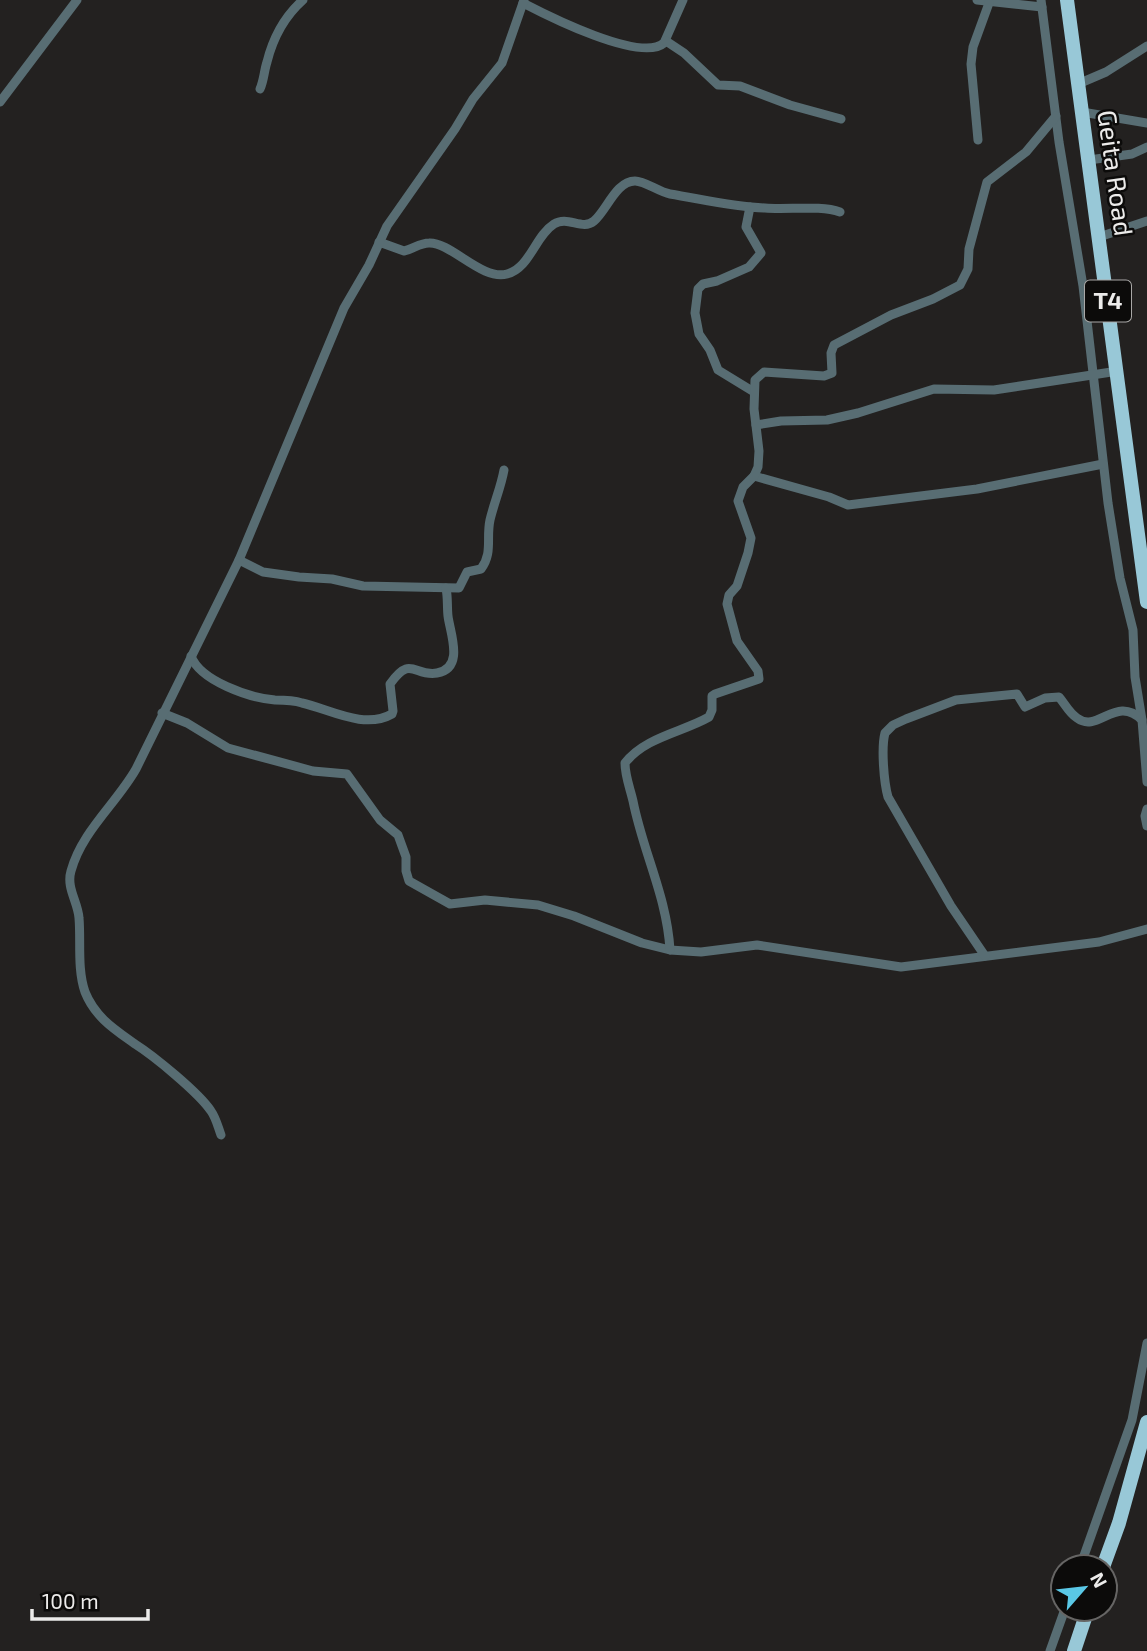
<svg xmlns="http://www.w3.org/2000/svg" width="1147" height="1651" font-family="'Exo 2',sans-serif">
	<style>
		.lines { fill: none; stroke-linecap: round; stroke-linejoin: round }
		.minor { stroke: #586d73; stroke-width: 9 }
		.trunk { stroke: #98c8d7; stroke-width: 14 }
		.labels { text-anchor: middle; stroke-width: 5; stroke-linejoin: round; paint-order: stroke }
		.shield { fill: #0c0b0a; stroke: #a9a8a7; stroke-width: 2 }
		.shield-label { font-size: 24px; font-weight: bold; fill: #ecebea }
		.street-label { font-size: 26px; fill: #ecebea; stroke: #0c0b0a }
	</style>
	<rect width="100%" height="100%" fill="#232120"/>
	<g class="lines">
		<!-- minor -->
		<g class="minor">
			<path d="M977,0L1042,7"/>
			<path d="M1041,0L1059,142L1083,286L1108,503L1120,578L1133,630L1135,677L1142,720L1147,782"/>
			<path d="M523,3C548,16 641,63 664,43L683,0"/>
			<path d="M666,41L684,53L718,85L740,86L790,105L841,119"/>
			<path d="M1078,84L1106,72L1147,46"/>
			<path d="M260,89C264,80 264,71 267,62C273,38 285,16 303,0"/>
			<path d="M0,102L77,0"/>
			<path d="M1082,112L1147,123"/>
			<path d="M978,140L971,64L973,47L989,3"/>
			<path d="M1089,160L1132,154L1147,147"/>
			<path d="M750,207L746,227L761,253L749,267L717,281L703,284L698,289L695,313L699,334L710,350L718,370L754,392"/>
			<path d="M1099,237L1147,221"/>
			<path d="M379,242L404,251C413,249 420,243 429,243C451,242 482,281 507,274C530,268 535,236 554,224C568,215 582,231 594,221C607,210 616,181 635,181C645,181 659,192 670,194C701,199 734,207 765,208C787,210 821,205 840,212"/>
			<path d="M756,425L781,421L827,420L858,413L934,389L994,390L1118,371"/>
			<path d="M754,476L829,497L848,505L977,489L1103,464"/>
			<path d="M239,560L263,572L299,577L332,579L363,586L459,588L467,572L481,569C493,553 486,538 490,520C494,503 501,487 504,470"/>
			<path d="M191,656C200,681 250,698 275,700C285,700 293,700 302,703C329,709 364,730 392,714L393,711L390,684C411,654 414,677 437,673C465,668 450,633 448,616C447,607 448,598 446,588"/>
			<path d="M162,713L187,723L228,748L313,771L347,774L380,820L398,835L406,857V871L409,881L450,904L485,900L538,905L574,916L642,943L670,950L701,952L757,945L901,967L1099,942L1147,929"/>
			<path d="M1147,809L1145,816L1147,826"/>
			<path d="M670,950C667,897 643,852 633,801C630,788 625,776 625,763C645,737 683,732 709,717L712,710V696L715,694L759,679L758,671L737,641L727,604L729,595L737,586L748,553L751,538L738,501L743,487L754,476L758,467L759,451L754,409L755,380L764,372L824,376L832,373L831,353L834,345L891,315L933,299L960,285L968,269L969,249L987,182L1026,152L1056,116"/>
			<path d="M985,956L951,906L888,797C884,783 881,748 885,733L893,725L906,719L956,700L1017,694L1025,707L1045,698L1059,697C1065,704 1069,713 1077,718C1098,734 1116,694 1142,720"/>
			<path d="M221,1135C218,1127 216,1118 211,1111C199,1093 154,1056 135,1044C114,1029 95,1017 85,992C77,969 81,941 79,918C78,902 66,888 71,871C82,831 116,804 136,769L239,560L344,308L369,265L387,226L455,129L473,99L502,63L524,0"/>
			<path d="M1080,1567L1132,1420L1147,1343"/>
			<path d="M1050,1651L1065,1609"/>
		</g>
		<!-- trunk -->
		<g class="trunk">
			<path d="M1067,0L1147,602"/>
			<path d="M1103,1567L1119,1523L1147,1422"/>
			<path d="M1074,1651L1088,1609"/>
		</g>
	</g>
	<g class="labels">
		<!-- shield labels -->
		<rect class="shield" x="1085" y="280.5" width="46" height="41" rx="5"/>
		<g class="shield-label">
			<text x="1108" y="309">T4</text>
		</g>
		<!-- street labels -->
		<g class="street-label">
			<text transform="translate(1115 173) rotate(82)" y="9">Geita Road</text>
		</g>
	</g>
	<!-- north arrow -->
	<g transform="translate(1084 1588) rotate(62)"><circle r="33" fill="#0c0b0a" stroke="#666564" stroke-width="2"/>
	<path d="M0-5L12 26L0 18L-12 26Z" fill="#5ac8e6"/>
	<text y="-10" font-size="19" font-weight="bold" text-anchor="middle" fill="#ecebea">N</text>
	</g>
	<!-- scale -->
	<path d="M32 1609v10h116v-10" fill="none" stroke="#ecebea" stroke-width="3.5"/>
	<text x="42" y="1609" font-size="21" fill="#ecebea" stroke="#0c0b0a" stroke-width="5" paint-order="stroke">100 m</text>
</svg>
